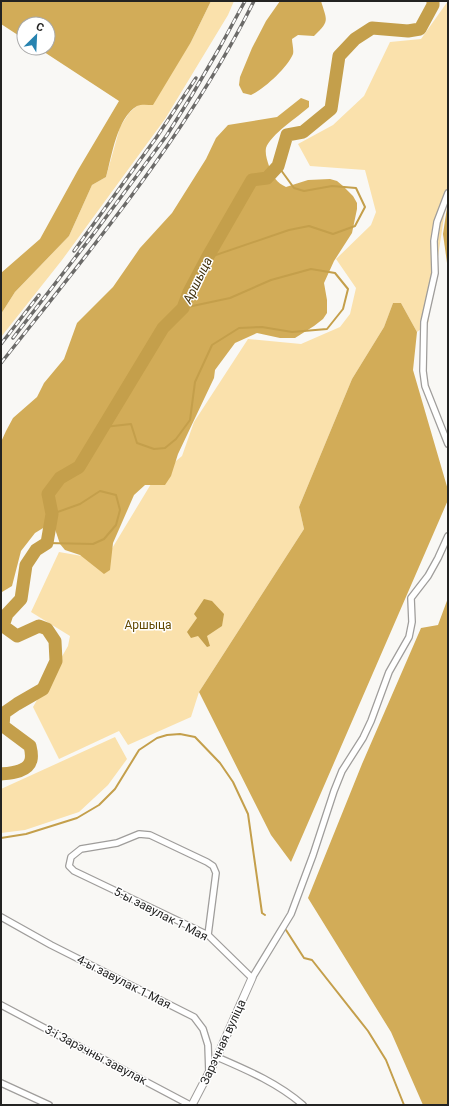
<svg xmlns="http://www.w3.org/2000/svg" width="449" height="1106" font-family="Roboto,sans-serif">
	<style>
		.green { fill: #fae1ac }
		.forest { fill: #d2ac58 }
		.water { fill: #c49f4b }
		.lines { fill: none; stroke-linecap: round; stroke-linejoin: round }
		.stream { stroke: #c49f4b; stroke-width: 2 }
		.river { stroke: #c49f4b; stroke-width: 13 }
		.minor-casing { stroke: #9f9d9b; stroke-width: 8 }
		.tertiary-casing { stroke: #9f9d9b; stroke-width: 9 }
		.minor { stroke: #fff; stroke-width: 5.5 }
		.tertiary { stroke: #fff; stroke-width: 7 }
		.rail-casing { stroke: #6c6b69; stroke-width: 3.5 }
		.rail { stroke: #fff; stroke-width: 2; stroke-dasharray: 6; stroke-linecap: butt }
		.labels { text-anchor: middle; stroke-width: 3; stroke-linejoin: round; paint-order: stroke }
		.park-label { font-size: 12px; fill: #624802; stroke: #fff }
		.street-label { font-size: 12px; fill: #232322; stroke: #fff }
		.water-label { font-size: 13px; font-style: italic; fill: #443410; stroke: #fff }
	</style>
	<rect width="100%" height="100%" fill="#f9f8f5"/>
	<!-- green -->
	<g class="green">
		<path d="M211,1H234L228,15L165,119L62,260L1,337V314L15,292L69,236L92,185L106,177L120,127L129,113L138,105L191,42Z"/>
		<path d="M448,1V190L428,324L417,332L401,303H393L384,327L352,379L299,507L304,529L199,692L191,717L128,745L119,731L59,759L33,707L68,646L70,636L31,612L59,552L105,560L154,479L182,456L194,422L248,339L301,344L340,327L350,314L356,288L336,259L371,225L376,212L365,170L310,166L298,144L333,125L364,96L390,42L421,39Z"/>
		<path d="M115,737L127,759L108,785L79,812L25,830L1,833V789Z"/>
	</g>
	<!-- forest -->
	<g class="forest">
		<path d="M1,1H211L191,42L153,105C148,105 141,104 137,106C117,118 112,155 106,177L92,185L69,236L15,292L1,314V273L40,239L78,170L119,101L38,48H48V24H24V39L1,24Z"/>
		<path d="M280,1H321C327,21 330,21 314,36L298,35L292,39C292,43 294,50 293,54C288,67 263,90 251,95L243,93L239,85L240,77L252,48L266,21Z"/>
		<path d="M301,98L309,101V107C299,116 270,135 266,148C265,154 267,160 269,166C272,176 277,183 286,187L308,180L330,179L337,181L343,186L353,196L357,203V209L352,233L334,261L324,283L327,300V313L323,319L314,326L295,338H280L257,333L235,343L215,370L214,378L178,454L171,476L165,485H145L134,495L113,543L110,570L104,574L80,555L65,550L60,544L55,529L48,525L35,533L21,551L12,586L2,592H1V442L6,431L13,418L37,397L44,383L64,359L77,323L113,287L140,248L172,213L206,159L216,138L228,125L277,117Z"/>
		<path d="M448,201V270L443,234Z"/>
		<path d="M393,303H401L417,332L413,370L448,490V500L291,862L271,835L199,692L304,529L299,507L352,379L384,327Z"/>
		<path d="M448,598V1105H423L391,1032L308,898L362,764L421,628L438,625Z"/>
	</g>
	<!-- water -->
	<path class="water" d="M204,599L212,601L224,614L222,626L207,636L210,646L207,647L198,636L191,638L187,632L197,618L194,614Z"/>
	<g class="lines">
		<!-- stream -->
		<g class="stream">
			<path d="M207,258L289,230L309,226L333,234L355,226L365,207L356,188L332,186L304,191L294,188L278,166"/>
			<path d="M104,427L131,424L137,443L154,449L165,448L176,439L190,420L195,382L212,345L239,328L262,327L292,332L327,329L343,309L348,289L335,273L311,269L271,280L230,298L183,308"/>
			<path d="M47,543L93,544L104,539L116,525L120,510L116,495L100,491L80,504L52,514"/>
			<path d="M1,838L26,834L77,818L99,805L115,789L139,750L157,738L167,735L180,734L195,737L220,763L233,782L248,814L262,913L265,915"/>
			<path d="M286,930L304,958L312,960L368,1031L386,1060L404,1105"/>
		</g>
		<!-- river -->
		<path class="river" d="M1,774C11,773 28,772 31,760C32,756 31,750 30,746L3,726L4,713L17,704L43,689L56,661L55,641L47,629L39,626L17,636L3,626L7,614L21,599L26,565L36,550L47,543L52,514L48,494L60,478L79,467L163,328L183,308L189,292L207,258L252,180L267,178L278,166L287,135L303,132L331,109L339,56L355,39L372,28L408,31L420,29L433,5V1"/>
		<!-- minor casing -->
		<g class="minor-casing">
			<g id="minor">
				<path d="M448,193L437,222L434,241L435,273L424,322L423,371L425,386L448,444"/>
				<path d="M1,917L51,945L194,1017L203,1029L208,1045L209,1073"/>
				<path d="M208,935L216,873L213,866L207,862L150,835L139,834L117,843L81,849L71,857L69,866L74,871L208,935L252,978L291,914L313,855L334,791L342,771L363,738L371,721L389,672L409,637L412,622L411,598L428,576L438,558L448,536"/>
				<path d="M1,1005L190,1105"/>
				<path d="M217,1057C247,1070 278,1083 303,1105"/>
				<path d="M1,1083L49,1105"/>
			</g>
		</g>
		<!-- tertiary casing -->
		<g class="tertiary-casing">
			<path id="tertiary" d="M192,1105L217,1057L252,978"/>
		</g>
		<!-- minor -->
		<use href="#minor" class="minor"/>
		<!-- tertiary -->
		<use href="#tertiary" class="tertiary"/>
		<!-- rail casing -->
		<g class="rail-casing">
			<g id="rail">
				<path d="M74,251L156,138L196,78"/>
				<path d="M13,338L95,232L167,135L192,95L220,47L245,1"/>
				<path d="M1,344L39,295"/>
				<path d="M1,363C92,248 188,134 254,1"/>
			</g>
		</g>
		<!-- rail -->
		<use href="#rail" class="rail"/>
	</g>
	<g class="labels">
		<!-- park labels -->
		<g class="park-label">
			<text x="148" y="629">Аршыца</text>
		</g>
		<!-- street labels -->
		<g class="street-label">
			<text transform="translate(161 914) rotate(27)" y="4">5-ы завулак 1 Мая</text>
			<text transform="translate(124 982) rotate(27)" y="4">4-ы завулак 1 Мая</text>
			<text transform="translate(223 1042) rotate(-65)" y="4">Зарэчная вуліца</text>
			<text transform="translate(96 1055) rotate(28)" y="4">3-і Зарэчны завулак</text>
		</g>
		<!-- water labels -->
		<g class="water-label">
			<text transform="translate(197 280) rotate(-64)" y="5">Аршыца</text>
		</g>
	</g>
	<!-- border -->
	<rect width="449" height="1106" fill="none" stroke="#232322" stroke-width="4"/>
	<!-- north arrow -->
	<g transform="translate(36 36) rotate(24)"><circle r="19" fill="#ffffff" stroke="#a7a7a7"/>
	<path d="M0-3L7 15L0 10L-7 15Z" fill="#2783b0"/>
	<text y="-6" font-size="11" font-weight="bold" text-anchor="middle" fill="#232322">С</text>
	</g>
</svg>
